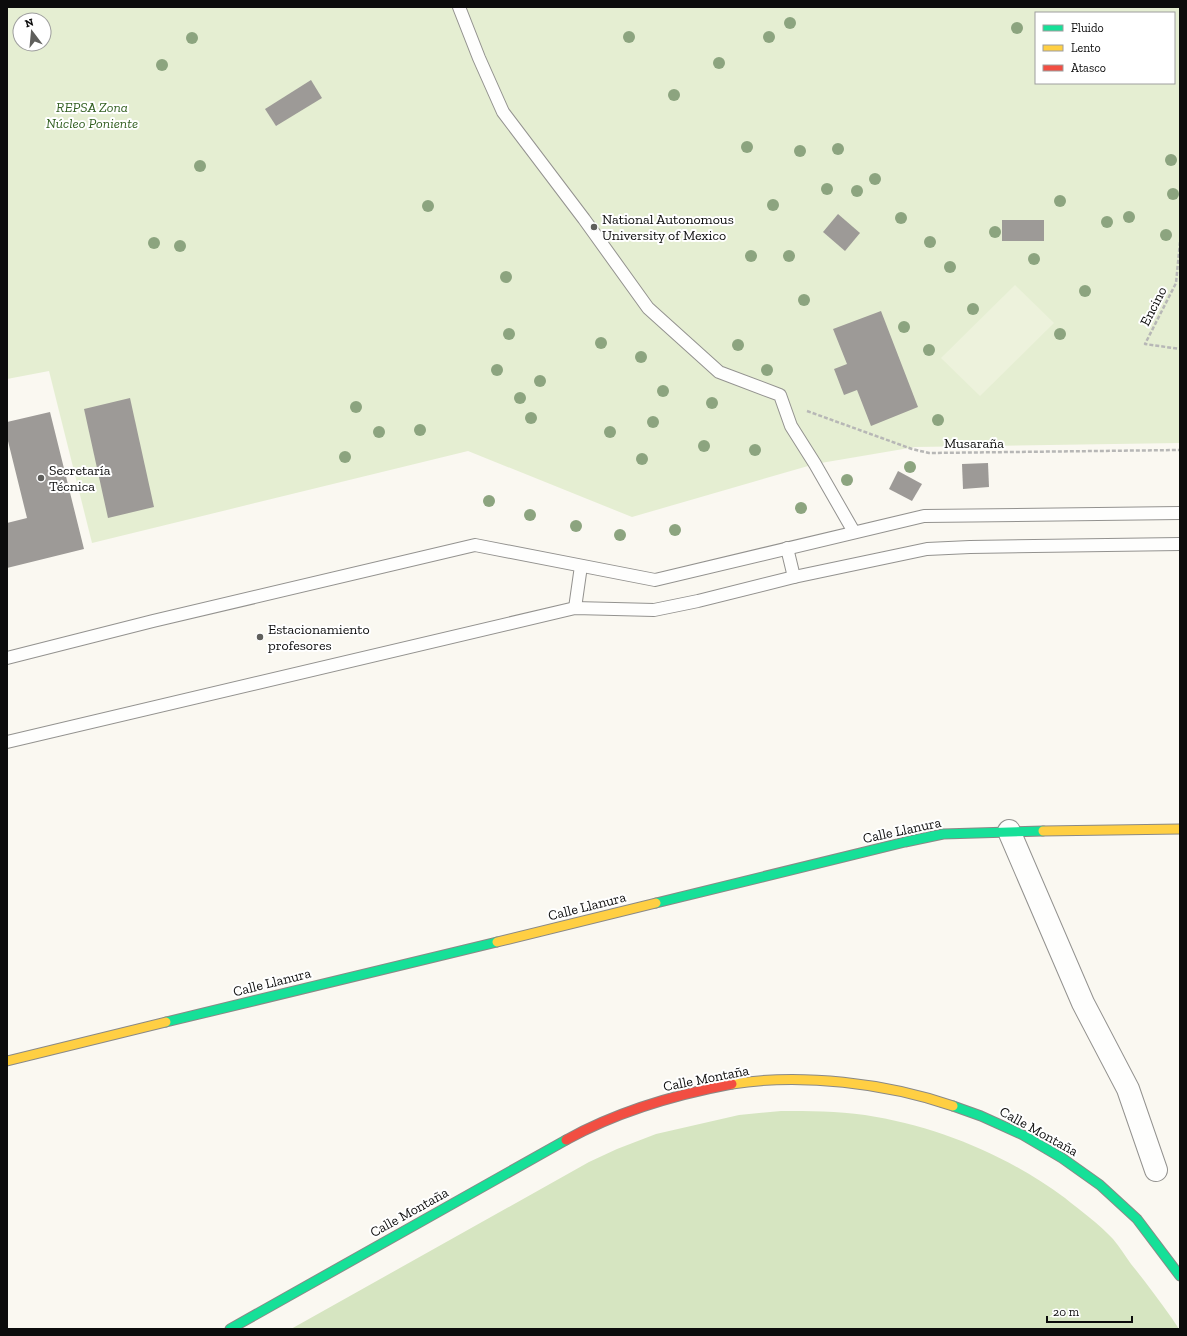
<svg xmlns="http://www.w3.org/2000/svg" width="1187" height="1336" font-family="'Zilla Slab',serif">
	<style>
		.green { fill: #e5eed2; fill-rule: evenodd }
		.forest { fill: #d6e5c1 }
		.pitch { fill: #edf2dc }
		.building { fill: #9d9a97 }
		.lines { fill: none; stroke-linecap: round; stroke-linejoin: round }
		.lane-casing { stroke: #93928f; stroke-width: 14 }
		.street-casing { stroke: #93928f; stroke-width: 24 }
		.fast-casing { stroke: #8a8986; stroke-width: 11 }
		.slow-casing { stroke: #8a8986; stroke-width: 11 }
		.jam-casing { stroke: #8a8986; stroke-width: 11 }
		.path { stroke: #b7b7b6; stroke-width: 2.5; stroke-dasharray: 4 2; stroke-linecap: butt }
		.lane { stroke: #fefefd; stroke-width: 12 }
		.street { stroke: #fefefd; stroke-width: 22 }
		.fast { stroke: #16e098; stroke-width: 9 }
		.slow { stroke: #ffcf43; stroke-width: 9 }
		.jam { stroke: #f24e42; stroke-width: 9 }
		.tree { fill: #8ca47f }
		.poi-dot { fill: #5f5f5c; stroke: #fff; stroke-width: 1.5 }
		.labels { text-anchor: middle; stroke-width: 4; stroke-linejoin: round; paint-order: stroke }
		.park-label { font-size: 14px; font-style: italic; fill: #325f21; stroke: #fff }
		.poi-label { font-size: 14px; fill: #0c0c0c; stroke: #fff; text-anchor: start }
		.street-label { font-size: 14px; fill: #0c0c0c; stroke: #fff }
	</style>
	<rect width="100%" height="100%" fill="#faf8f1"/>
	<!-- green -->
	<path class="green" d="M7,7H1180V443L915,447L815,464L632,517L468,451L92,543L49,371L7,379ZM1036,13H1174V83H1036ZM20,20H44V44H20Z"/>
	<!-- forest -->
	<path class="forest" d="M781,1111C809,1111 837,1111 865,1115C937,1126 1007,1155 1065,1198C1081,1211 1099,1224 1113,1239C1120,1247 1125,1256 1131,1264C1145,1281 1158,1299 1171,1317L1179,1329H291L589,1162L617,1149L656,1134L739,1115Z"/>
	<!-- pitch -->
	<path class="pitch" d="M1015,285L1054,323L980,396L941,358Z"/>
	<!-- building -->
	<g class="building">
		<path d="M311,80L322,98L276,126L265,109Z"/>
		<path d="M838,214L860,233L845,251L823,232Z"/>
		<rect x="1002" y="220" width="42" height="21"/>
		<path d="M881,311L918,407L871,426L857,390L844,395L834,369L847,364L833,329Z"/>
		<path d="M130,398L154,507L108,518L84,409Z"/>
		<path d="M50,412L84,549L7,568V523L27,518L7,437V422Z"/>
		<path d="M988,463L989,487L963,489L962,464Z"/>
		<path d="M898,471L922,484L912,501L889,489Z"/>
	</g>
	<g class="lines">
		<!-- lane casing -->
		<g class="lane-casing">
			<g id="lane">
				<path d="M459,7L479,58L503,112L584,219L648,308L719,372L780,395L791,426L815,464L854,532"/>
				<path d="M787,548L794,577"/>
				<path d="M575,608L581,566"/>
				<path d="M7,658L153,621L475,545L655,580L924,516L1180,513"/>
				<path d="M7,742L575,608L654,610L698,601L794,577L927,549L970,547L1180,544"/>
			</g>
		</g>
		<!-- street casing -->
		<g class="street-casing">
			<path id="street" d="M1009,831L1083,1003L1128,1089L1156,1170"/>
		</g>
		<!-- fast casing -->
		<g class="fast-casing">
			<g id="fast">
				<path d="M656,903L905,842L943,834L1043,831"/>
				<path d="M166,1022L497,942"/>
				<path d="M953,1106L981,1116L1023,1135L1062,1158L1100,1185L1137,1219L1180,1276"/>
				<path d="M230,1329L566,1140"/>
			</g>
		</g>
		<!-- slow casing -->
		<g class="slow-casing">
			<g id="slow">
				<path d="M1043,831L1180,829"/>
				<path d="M497,942L656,903"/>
				<path d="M7,1061L166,1022"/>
				<path d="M732,1084C801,1073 886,1083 953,1106"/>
			</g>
		</g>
		<!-- jam casing -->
		<g class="jam-casing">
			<path id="jam" d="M566,1140C618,1111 673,1095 732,1084"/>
		</g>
		<!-- path -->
		<g class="path">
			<path d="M1180,242L1176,283L1145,344L1180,349"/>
			<path d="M807,411L912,449L929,453L1180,450"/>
		</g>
		<!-- lane -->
		<use href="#lane" class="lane"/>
		<!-- street -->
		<use href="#street" class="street"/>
		<!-- fast -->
		<use href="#fast" class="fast"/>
		<!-- slow -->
		<use href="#slow" class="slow"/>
		<!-- jam -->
		<use href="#jam" class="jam"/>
	</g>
	<!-- trees -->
	<g class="tree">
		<circle cx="790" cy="23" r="6"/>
		<circle cx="1017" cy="28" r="6"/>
		<circle cx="629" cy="37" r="6"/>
		<circle cx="769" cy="37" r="6"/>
		<circle cx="192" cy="38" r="6"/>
		<circle cx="719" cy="63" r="6"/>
		<circle cx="162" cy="65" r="6"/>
		<circle cx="674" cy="95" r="6"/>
		<circle cx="747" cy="147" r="6"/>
		<circle cx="838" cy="149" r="6"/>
		<circle cx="800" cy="151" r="6"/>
		<circle cx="1171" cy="160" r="6"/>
		<circle cx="200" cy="166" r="6"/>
		<circle cx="875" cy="179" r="6"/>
		<circle cx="827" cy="189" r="6"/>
		<circle cx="857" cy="191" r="6"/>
		<circle cx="1173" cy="194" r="6"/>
		<circle cx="1060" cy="201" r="6"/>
		<circle cx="773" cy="205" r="6"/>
		<circle cx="428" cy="206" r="6"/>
		<circle cx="1129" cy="217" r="6"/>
		<circle cx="901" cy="218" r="6"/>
		<circle cx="1107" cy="222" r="6"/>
		<circle cx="995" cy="232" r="6"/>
		<circle cx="1166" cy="235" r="6"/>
		<circle cx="930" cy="242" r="6"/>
		<circle cx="154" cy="243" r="6"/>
		<circle cx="180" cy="246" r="6"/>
		<circle cx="751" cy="256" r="6"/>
		<circle cx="789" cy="256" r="6"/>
		<circle cx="1034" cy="259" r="6"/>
		<circle cx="950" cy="267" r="6"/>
		<circle cx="506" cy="277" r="6"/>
		<circle cx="1085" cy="291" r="6"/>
		<circle cx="804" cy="300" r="6"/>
		<circle cx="973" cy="309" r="6"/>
		<circle cx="904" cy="327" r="6"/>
		<circle cx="509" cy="334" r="6"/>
		<circle cx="1060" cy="334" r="6"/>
		<circle cx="601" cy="343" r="6"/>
		<circle cx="738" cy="345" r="6"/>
		<circle cx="929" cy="350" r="6"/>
		<circle cx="641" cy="357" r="6"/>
		<circle cx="497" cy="370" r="6"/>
		<circle cx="767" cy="370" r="6"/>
		<circle cx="540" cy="381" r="6"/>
		<circle cx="663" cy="391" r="6"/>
		<circle cx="520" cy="398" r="6"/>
		<circle cx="712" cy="403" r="6"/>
		<circle cx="356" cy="407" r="6"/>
		<circle cx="531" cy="418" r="6"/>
		<circle cx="938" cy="420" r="6"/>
		<circle cx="653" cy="422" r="6"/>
		<circle cx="420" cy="430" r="6"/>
		<circle cx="379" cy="432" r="6"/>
		<circle cx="610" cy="432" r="6"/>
		<circle cx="704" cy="446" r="6"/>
		<circle cx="755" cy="450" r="6"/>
		<circle cx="345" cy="457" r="6"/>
		<circle cx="642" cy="459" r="6"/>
		<circle cx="910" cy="467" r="6"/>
		<circle cx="847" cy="480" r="6"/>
		<circle cx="489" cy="501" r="6"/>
		<circle cx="801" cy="508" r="6"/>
		<circle cx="530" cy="515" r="6"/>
		<circle cx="576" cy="526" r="6"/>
		<circle cx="675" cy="530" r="6"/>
		<circle cx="620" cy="535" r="6"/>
	</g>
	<!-- markers -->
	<g class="poi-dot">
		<circle cx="594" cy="227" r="4"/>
		<circle cx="41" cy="478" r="4"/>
		<circle cx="260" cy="637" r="4"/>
	</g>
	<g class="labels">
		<!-- park labels -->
		<g class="park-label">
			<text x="92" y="112">REPSA Zona<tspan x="92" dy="16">Núcleo Poniente</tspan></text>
		</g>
		<!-- poi labels -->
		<g class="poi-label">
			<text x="602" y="224">National Autonomous<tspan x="602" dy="16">University of Mexico</tspan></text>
			<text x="49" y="475">Secretaría<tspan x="49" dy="16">Técnica</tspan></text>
			<text x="268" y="634">Estacionamiento<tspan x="268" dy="16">profesores</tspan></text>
		</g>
		<!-- street labels -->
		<g class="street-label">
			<text transform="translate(1153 306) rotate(-63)" y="5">Encino</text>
			<text x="974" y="448">Musaraña</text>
			<text transform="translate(902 830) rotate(-12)" y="5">Calle Llanura</text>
			<text transform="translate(587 906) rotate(-14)" y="5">Calle Llanura</text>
			<text transform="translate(272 982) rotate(-14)" y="5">Calle Llanura</text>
			<text transform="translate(706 1078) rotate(-11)" y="5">Calle Montaña</text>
			<text transform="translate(1039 1131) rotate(29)" y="5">Calle Montaña</text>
			<text transform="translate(409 1212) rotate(-29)" y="5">Calle Montaña</text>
		</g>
	</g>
	<!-- border -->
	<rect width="1187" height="1336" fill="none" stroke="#0c0c0c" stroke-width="16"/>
	<!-- legend -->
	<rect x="1035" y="12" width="140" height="72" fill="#ffffff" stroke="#9e9e9e"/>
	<rect x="1043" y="25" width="20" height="6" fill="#16e098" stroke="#9e9e9e"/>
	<text x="1071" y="32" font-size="12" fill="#0c0c0c">Fluido</text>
	<rect x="1043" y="45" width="20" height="6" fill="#ffcf43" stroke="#9e9e9e"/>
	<text x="1071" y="52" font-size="12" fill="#0c0c0c">Lento</text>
	<rect x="1043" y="65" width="20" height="6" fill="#f24e42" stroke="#9e9e9e"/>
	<text x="1071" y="72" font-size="12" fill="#0c0c0c">Atasco</text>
	<!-- north arrow -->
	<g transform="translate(32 32) rotate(344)"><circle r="19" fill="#ffffff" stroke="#9e9e9e"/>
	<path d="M0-3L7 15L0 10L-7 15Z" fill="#5f5f5c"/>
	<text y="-6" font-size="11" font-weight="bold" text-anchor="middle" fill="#0c0c0c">N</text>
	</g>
	<!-- scale -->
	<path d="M1047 1316v6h85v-6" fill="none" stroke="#0c0c0c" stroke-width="2"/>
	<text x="1053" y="1316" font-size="12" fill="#0c0c0c" stroke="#ffffff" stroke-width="3" paint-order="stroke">20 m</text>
</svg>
